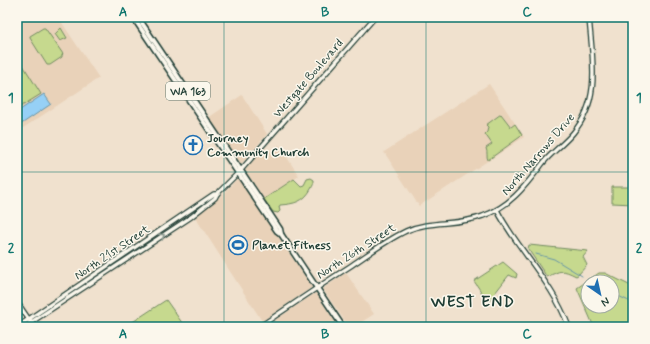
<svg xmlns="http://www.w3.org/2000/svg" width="650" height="344" font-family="Mynerve,sans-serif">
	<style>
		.built { fill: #e9d2b9 }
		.green { fill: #c6d98e; stroke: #728b61; fill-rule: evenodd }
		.water { fill: #96d0f6; stroke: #6695a8 }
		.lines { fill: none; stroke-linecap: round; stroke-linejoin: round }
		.stream { stroke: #6695a8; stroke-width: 1 }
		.secondary-casing { stroke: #1f3d34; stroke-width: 6 }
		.primary-casing { stroke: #1f3d34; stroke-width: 7 }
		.secondary { stroke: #fbf7ec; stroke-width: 3.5 }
		.primary { stroke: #fbf7ec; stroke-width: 4 }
		.oneway { stroke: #8d9a90 }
		.grid { fill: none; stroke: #0f766e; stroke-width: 1; stroke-opacity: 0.55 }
		.labels { text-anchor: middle; stroke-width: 3; stroke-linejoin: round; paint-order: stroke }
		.shield { fill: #fbf7ec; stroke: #61756b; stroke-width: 1 }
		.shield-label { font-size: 11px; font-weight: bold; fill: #1f3d34 }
		.street-label { font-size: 12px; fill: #1f3d34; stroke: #fbf7ec }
		.poi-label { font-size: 12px; font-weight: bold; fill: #1f3d34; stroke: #fbf7ec; text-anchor: start }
		.district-label { font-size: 16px; font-weight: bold; letter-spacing: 1px; fill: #1f3d34; stroke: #fbf7ec }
		.neatline { fill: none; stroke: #0f766e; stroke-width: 1.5 }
		.grid-label { font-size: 13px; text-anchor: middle; font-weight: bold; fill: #0f766e }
	</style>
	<rect width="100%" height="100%" fill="#f0e1ce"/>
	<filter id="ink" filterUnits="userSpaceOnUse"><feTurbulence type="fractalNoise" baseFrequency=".025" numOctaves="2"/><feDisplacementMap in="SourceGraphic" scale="8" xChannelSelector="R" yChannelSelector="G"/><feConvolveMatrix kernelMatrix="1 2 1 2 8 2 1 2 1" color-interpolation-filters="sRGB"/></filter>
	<g filter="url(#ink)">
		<!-- built -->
		<g class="built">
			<path d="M17,17H58L99,78L17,132Z"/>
			<path d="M489,84L524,137L419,206L384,152Z"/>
			<path d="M242,95L267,134L241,164L208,118Z"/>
			<path d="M279,145L299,176L264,199L245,170L264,148L268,153Z"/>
			<path d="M238,178L312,287L262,321L195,217L220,197Z"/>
			<path d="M346,273L374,314L354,327H349L323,289Z"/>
			<path d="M316,293L338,327H265Z"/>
		</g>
		<!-- green -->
		<g class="green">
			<path d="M43,28H45L63,54L62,55V57L50,65H47L30,38V36Z"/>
			<path d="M61,28L67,38L60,41L55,34Z"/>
			<path d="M19,62H21L41,94L17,109V64Z"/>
			<path d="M501,114L511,127L515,124L522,135L520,137L488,160C486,156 488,153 486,148L492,144L485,134L487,132L488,127L486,125Z"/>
			<path d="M311,178L314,180C314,184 313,185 311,189C304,202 294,204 280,205L279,207L280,211L278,213L273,212L264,199L294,179L301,186L304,185L307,179Z"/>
			<path d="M612,187H633V204L612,203Z"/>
			<path d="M529,245L588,251L583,257L587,265L578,275L576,276C562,269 561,270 547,277L528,249Z"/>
			<path d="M503,262L517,274L516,278L509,275L488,302L474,281Z"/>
			<path d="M599,273H605L633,287V327H594L577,288ZM588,282H612V306H588Z"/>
			<path d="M166,300L185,327H125Z"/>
		</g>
		<!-- water -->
		<path class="water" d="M44,94L51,104L17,127V112Z"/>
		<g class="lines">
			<!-- stream -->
			<g class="stream">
				<path d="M536,254L554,259L582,276"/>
				<path d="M588,279L593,282"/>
				<path d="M612,293L633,303"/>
			</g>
			<!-- secondary casing -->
			<g class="secondary-casing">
				<g id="secondary">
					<path d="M497,210C512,239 534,263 551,291C558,302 564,314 569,327"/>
					<path d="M17,302L34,327"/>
					<path d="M17,327L214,194H217"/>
					<path d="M24,327L191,217L215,198L217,194L241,170L375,17"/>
					<path d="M259,327C290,306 321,285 352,265C370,253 387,240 406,231C430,220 458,226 483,216C511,206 526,185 543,163C552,152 564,144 573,133C602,99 592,58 589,17"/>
				</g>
			</g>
			<!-- primary casing -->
			<g class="primary-casing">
				<g id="primary">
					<path d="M133,17L277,231L281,234L343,327"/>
					<path d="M138,17L280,229L281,234"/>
				</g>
			</g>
			<!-- secondary -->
			<use href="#secondary" class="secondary"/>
			<!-- primary -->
			<use href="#primary" class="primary"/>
		</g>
		<!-- one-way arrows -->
		<defs><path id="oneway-chevron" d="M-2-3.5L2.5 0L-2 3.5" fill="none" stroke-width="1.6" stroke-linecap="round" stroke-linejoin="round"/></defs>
		<use class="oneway" href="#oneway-chevron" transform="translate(162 236) rotate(-33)"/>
	</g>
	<!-- grid -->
	<path class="grid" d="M224,17V327M426,17V327M17,172H633"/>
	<!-- icons -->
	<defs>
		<g id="church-ring" transform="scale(1)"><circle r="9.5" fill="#fbf7ec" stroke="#1f6fb2" stroke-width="1.5"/><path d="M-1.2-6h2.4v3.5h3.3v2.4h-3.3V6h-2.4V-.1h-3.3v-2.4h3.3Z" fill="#1f6fb2"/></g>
		<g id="stadium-ring" transform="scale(1)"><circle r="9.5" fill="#fbf7ec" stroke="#1f6fb2" stroke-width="1.5"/><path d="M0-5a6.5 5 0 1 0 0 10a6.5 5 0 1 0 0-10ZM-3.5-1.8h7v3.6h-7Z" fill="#1f6fb2"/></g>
	</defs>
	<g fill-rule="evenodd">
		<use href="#church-ring" x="193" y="145"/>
		<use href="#stadium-ring" x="238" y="245"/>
	</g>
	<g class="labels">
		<!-- shield labels -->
		<rect class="shield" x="166" y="82" width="44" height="18" rx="3"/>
		<g class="shield-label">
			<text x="188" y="95">WA 163</text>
		</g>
		<!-- street labels -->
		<g class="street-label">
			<text transform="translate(308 78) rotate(-49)" y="4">Westgate Boulevard</text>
			<text transform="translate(538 154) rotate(-49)" y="4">North Narrows Drive</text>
			<text transform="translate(356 251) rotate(-33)" y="4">North 26th Street</text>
			<text transform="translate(112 252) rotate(-34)" y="4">North 21st Street</text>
		</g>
		<!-- poi labels -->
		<g class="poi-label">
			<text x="207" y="142">Journey<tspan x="207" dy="14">Community Church</tspan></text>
			<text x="252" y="249">Planet Fitness</text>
		</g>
		<!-- district labels -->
		<g class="district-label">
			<text x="473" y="307">WEST END</text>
		</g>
	</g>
	<!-- margin -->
	<rect width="650" height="344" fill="none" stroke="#fbf7ec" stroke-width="44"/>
	<!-- north arrow -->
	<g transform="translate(600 294) rotate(146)"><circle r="19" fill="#fbf7ec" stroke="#a3ada2"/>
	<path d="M0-3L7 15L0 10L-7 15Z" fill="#1f6fb2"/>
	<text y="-6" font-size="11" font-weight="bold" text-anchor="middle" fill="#1f3d34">N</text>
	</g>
	<rect x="22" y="22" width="606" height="300" class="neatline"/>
	<g class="grid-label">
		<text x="123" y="16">A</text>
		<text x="325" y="16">B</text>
		<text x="527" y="16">C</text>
		<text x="11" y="102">1</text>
		<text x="639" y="102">1</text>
		<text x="11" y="252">2</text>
		<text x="639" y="252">2</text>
		<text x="123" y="338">A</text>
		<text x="325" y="338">B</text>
		<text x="527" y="338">C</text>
	</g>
</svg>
